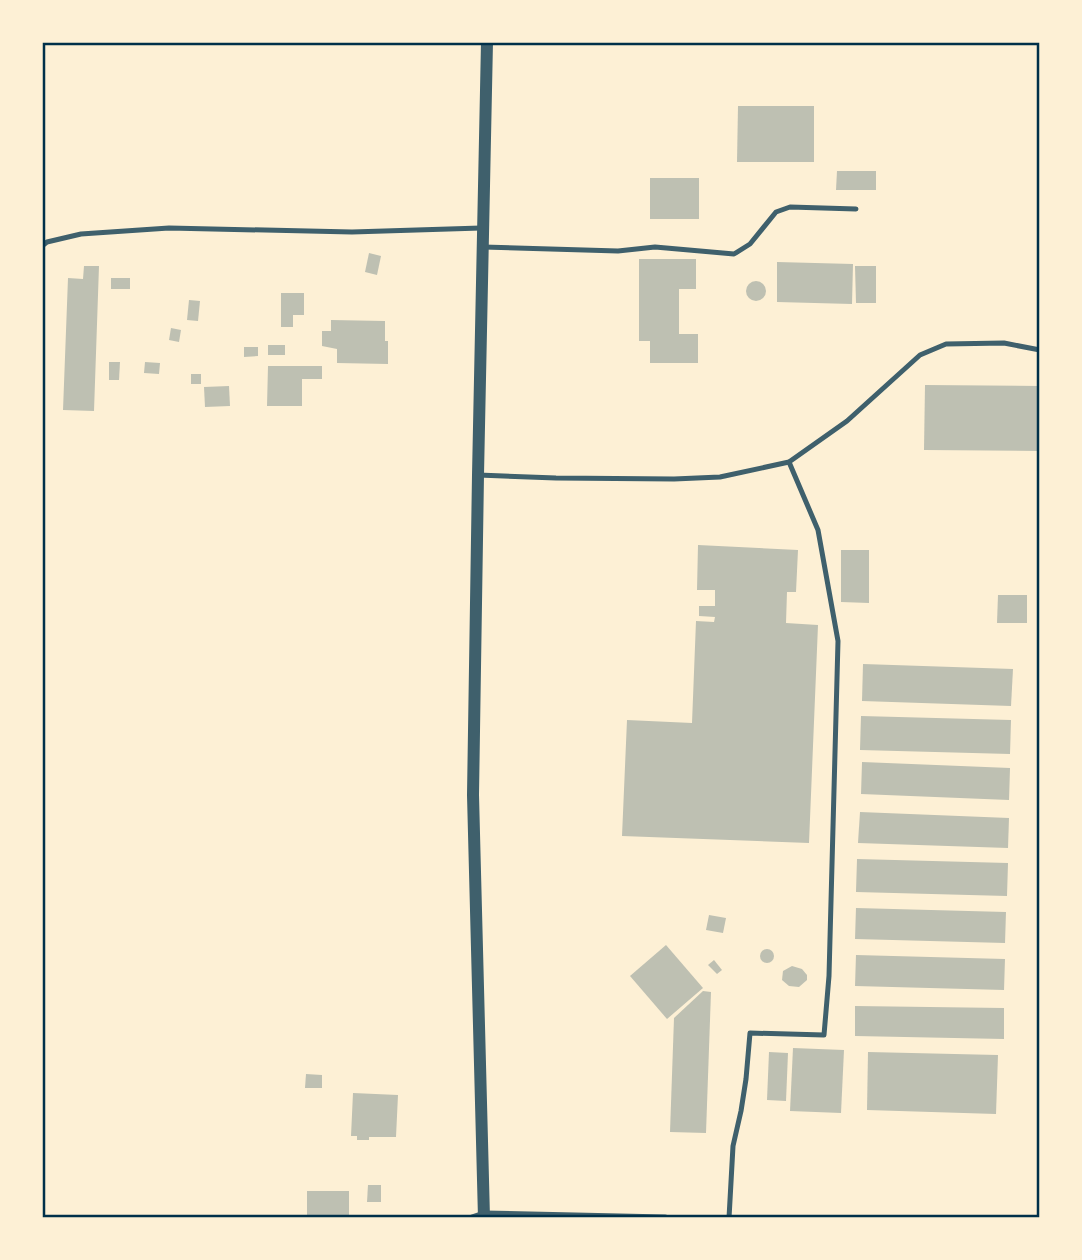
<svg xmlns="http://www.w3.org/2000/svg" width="1082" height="1260" font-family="'Public Sans',sans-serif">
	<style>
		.building { fill: #bec0b2 }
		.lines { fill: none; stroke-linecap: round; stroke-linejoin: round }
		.service { stroke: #3f606c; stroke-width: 5 }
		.minor { stroke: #3f606c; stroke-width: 7 }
		.tertiary { stroke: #3f606c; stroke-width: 12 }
		.neatline { fill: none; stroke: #003049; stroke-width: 2.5 }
	</style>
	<rect width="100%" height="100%" fill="#fdf0d5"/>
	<!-- building -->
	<g class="building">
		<path d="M738,106H814V162H737Z"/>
		<path d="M837,171H876V190H836Z"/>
		<rect x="650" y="178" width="49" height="41"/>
		<path d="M369,253L381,256L377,275L365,272Z"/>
		<path d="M639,259H696V289H679V334H698V363H650V341H639Z"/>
		<path d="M777,262L853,264L852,304L777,302Z"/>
		<path d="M84,266H99L94,411L63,410L68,278L83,279Z"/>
		<path d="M855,266H876V303H856Z"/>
		<rect x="111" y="278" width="19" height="11"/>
		<circle cx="756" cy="291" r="10"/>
		<path d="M281,293H304V315H293V327H281Z"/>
		<path d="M189,300L200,301L198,321L187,320Z"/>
		<path d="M331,320L385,321V341H388V364L337,363V349L322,346V331H331Z"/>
		<path d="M171,328L181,330L179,342L169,340Z"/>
		<rect x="268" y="345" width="17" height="10"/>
		<path d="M244,347H258V356L244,357Z"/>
		<path d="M109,362H120L119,380H109Z"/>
		<path d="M145,362L160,363L159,374L144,373Z"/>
		<path d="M268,366H322V379H302V406H267Z"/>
		<rect x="191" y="374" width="10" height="10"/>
		<path d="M925,385L1040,386V451L924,450Z"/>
		<path d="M229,386L230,406L205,407L204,387Z"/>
		<path d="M698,545L798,550L796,592H787L786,623L818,625L809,843L622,836L627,720L692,723L696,621L714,622L715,617L699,616V606H715V590H697Z"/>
		<path d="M841,550H869V603L841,602Z"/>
		<path d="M998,595H1027V623H997Z"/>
		<path d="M863,664L1013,669L1011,706L862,701Z"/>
		<path d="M861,716L1011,720L1010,754L860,750Z"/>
		<path d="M862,762L1010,768L1009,800L861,794Z"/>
		<path d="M860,812L1009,818L1008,848L858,843Z"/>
		<path d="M857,859L1008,863L1007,896L856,892Z"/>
		<path d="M856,908L1006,912L1005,943L855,939Z"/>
		<path d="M709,915L726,918L723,933L706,930Z"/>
		<path d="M666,945L703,988L667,1019L630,976Z"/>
		<circle cx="767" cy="956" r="7"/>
		<path d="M856,955L1005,959L1004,990L855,986Z"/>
		<path d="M714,960L722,970L717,974L708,965Z"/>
		<path d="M792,966L802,969L807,975V980L799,987L789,986L782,980L783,971Z"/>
		<path d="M703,991L711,992L706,1133L670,1132L674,1018Z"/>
		<path d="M855,1006L1004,1008V1039L855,1036Z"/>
		<path d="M793,1048L844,1050L841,1113L790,1111Z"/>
		<path d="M769,1052L788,1053L786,1101L767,1100Z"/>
		<path d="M868,1052L998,1055L996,1114L867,1110Z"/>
		<path d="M306,1074L322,1075V1088H305Z"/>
		<path d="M353,1093L398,1095L396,1137H369V1140H357V1136H351Z"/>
		<path d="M368,1185H381V1202H367Z"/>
		<rect x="307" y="1191" width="42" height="26"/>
	</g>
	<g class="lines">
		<!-- service -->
		<g class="service">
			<path d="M42,246L47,242L81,234L169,228L352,232L481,228"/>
			<path d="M483,247L618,251L655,247L734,254L750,244L776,212L790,207L856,209"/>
			<path d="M478,475L556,478L674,479L720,477L789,462L847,421L920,355L946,344L1004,343L1040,350"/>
			<path d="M729,1218L733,1146L741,1111L746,1079L750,1033L824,1035L829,976L838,641L818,530L789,462"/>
		</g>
		<!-- minor -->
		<path class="minor" d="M472,1218L484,1214L665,1218"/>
		<!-- tertiary -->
		<path class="tertiary" d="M484,1218L473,795L478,475L487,42"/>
	</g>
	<!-- border -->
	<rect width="1082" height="1260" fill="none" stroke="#fdf0d5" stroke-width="88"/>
	<rect x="44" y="44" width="994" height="1172" class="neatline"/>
</svg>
